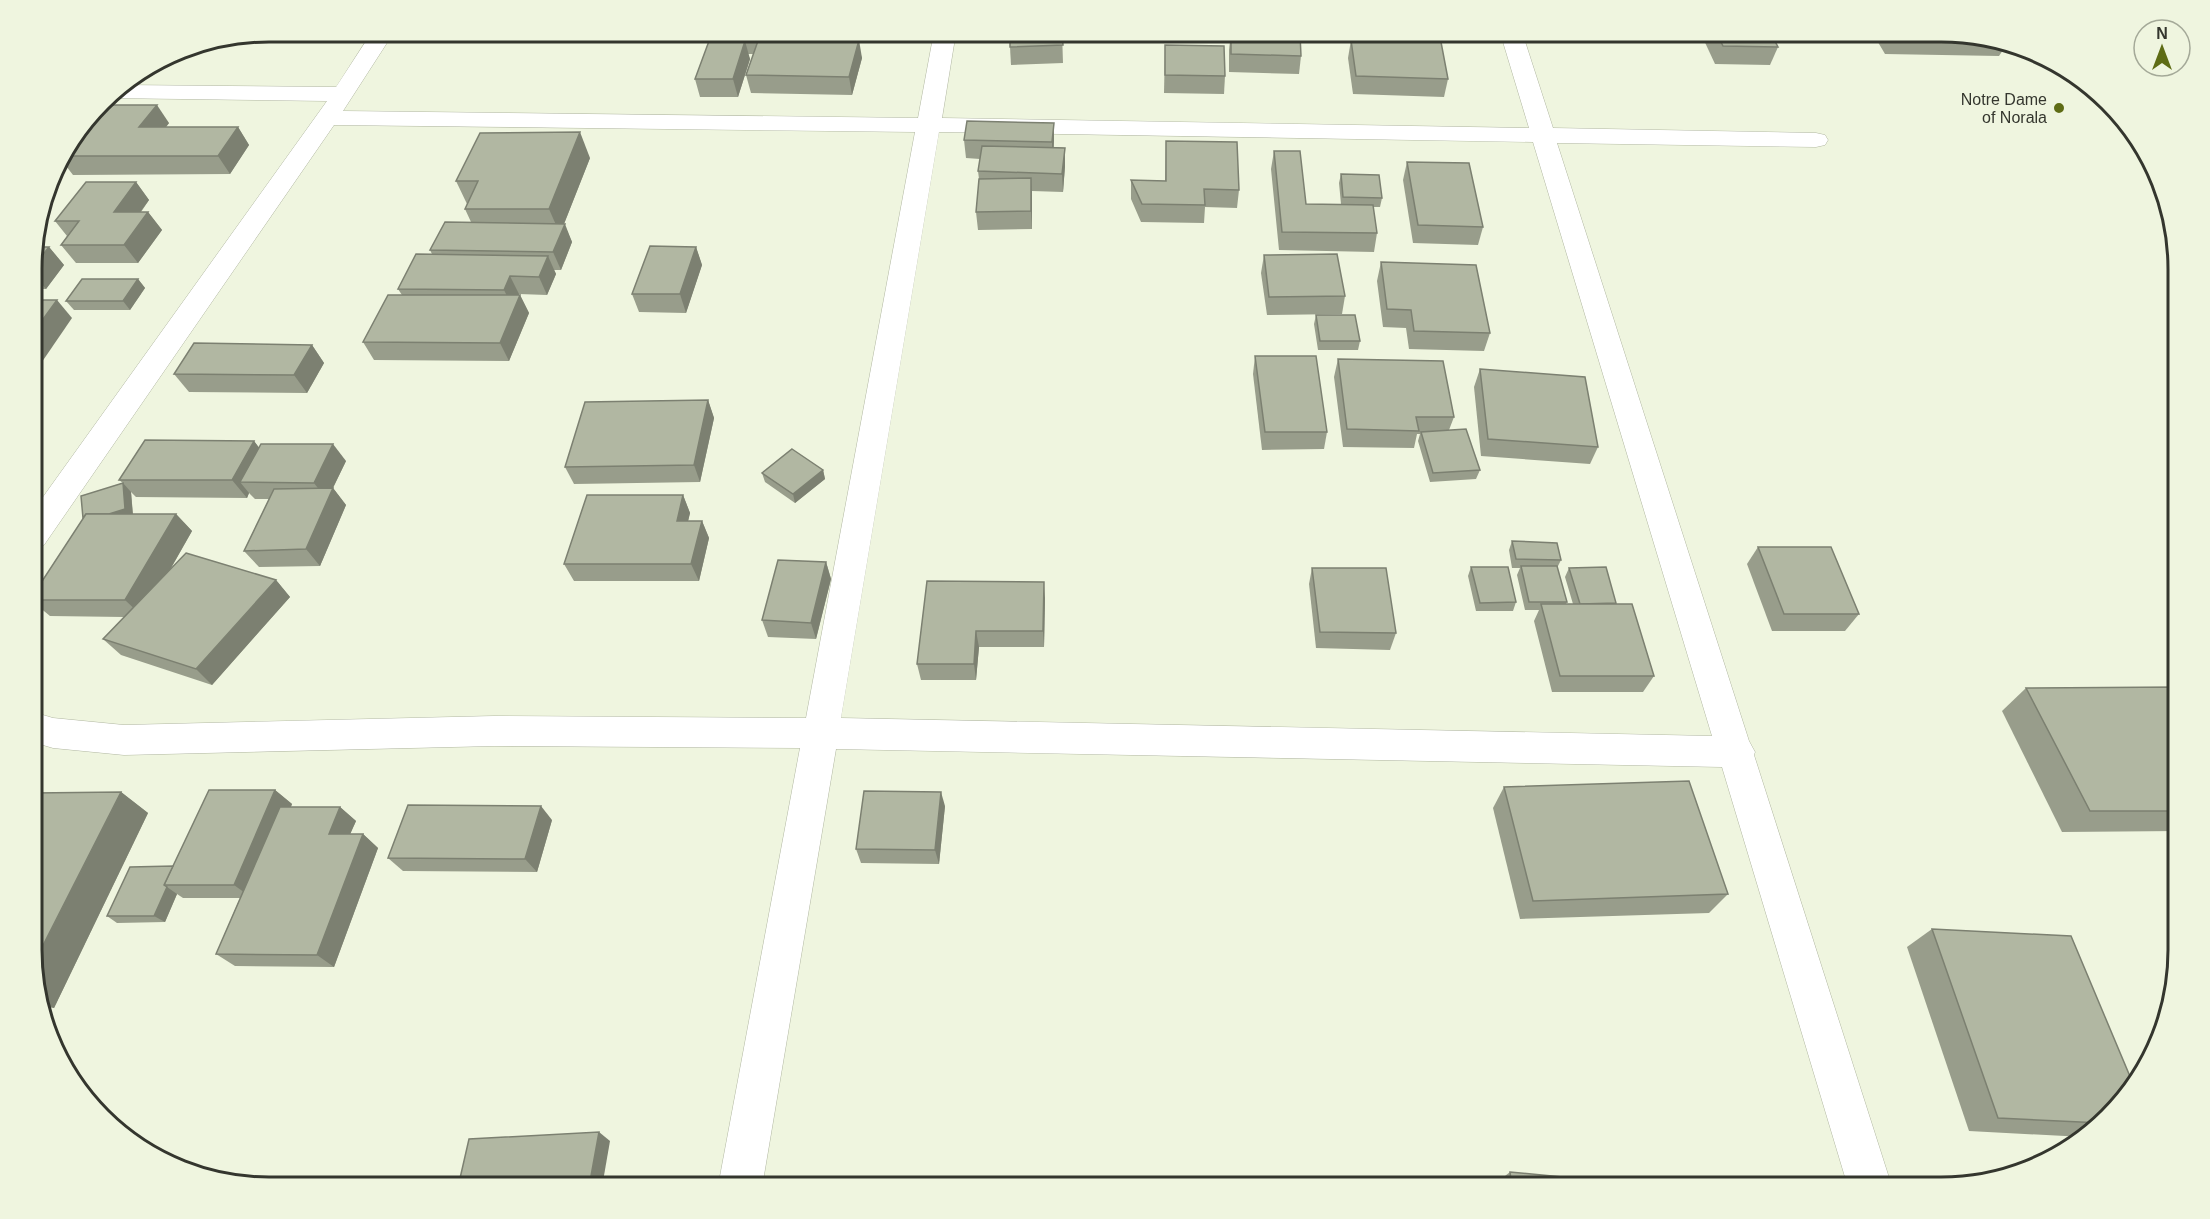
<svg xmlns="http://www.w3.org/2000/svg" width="2210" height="1219" font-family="Helvetica,sans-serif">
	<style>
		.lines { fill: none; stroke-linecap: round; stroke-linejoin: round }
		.minor-casing { stroke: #b1b7a2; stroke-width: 1 }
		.minor { fill: #fff; fill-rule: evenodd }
		.wall { fill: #989d8b }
		.shaded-wall { fill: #7c8071 }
		.building { fill: #b1b7a2; stroke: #7c8071; stroke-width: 1.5 }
		.poi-dot { fill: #5e6c15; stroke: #eff5df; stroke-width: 2 }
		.labels { text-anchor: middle; stroke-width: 5; stroke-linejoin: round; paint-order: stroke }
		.far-poi-label { font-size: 16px; fill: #34362e; stroke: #eff5df; text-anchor: end }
		.rim { fill: none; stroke: #34362e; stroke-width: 3 }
	</style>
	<rect width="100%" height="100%" fill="#eff5df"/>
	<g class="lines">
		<!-- minor casing -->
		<g class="minor-casing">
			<path id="minor" d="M372,32H394L343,111L918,118L934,32H956L942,118L1529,128L1500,32H1522L1553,128L1816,133L1825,135L1828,140L1825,145L1816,147L1557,143L1749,741L1755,752L1754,755L1892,1187H1848L1722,767L836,749L762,1187H718L800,748L494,746L124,755L53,748L33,742V712L53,718L124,725L494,716L806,718L915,132L334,125L44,545L33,548V511L327,101L107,98L121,85L336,87ZM939,132L1533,142L1712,736L841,718Z"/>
		</g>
		<!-- minor -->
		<use href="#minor" class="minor"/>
	</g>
	<!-- wall -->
	<g class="wall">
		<path d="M579,32H706L704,35Z"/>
		<path d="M733,32H856L855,40L862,58L852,95L751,93L746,75L754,54H748L750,59L738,97H700L695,79L735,41Z"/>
		<path d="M1062,32L1063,63L1011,65L1010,47Z"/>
		<path d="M1231,32L1301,56L1299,74L1229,72V50Z"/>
		<path d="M1704,32H1770L1778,47L1770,65L1715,64L1702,36Z"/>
		<path d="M1872,32H1941L2003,40L2013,44H2007L1999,56L1885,54Z"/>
		<path d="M1351,40L1448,79L1444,97L1353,94L1348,58Z"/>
		<path d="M1165,45L1225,76L1224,94L1164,93Z"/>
		<path d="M2086,88L2098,99H2095Z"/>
		<path d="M101,105L169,123L166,127H238L249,145L230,174L73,175L60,158Z"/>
		<path d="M964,140L1054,141V147L1065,148V166L1063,192L1032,191V229L978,230L976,212L979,179L978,171L980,159L966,158Z"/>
		<path d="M1166,141L1239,190L1237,208L1205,207L1204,223L1141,222L1131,199V180L1165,181Z"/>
		<path d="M1274,151L1306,204H1341L1339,183L1341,174L1382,198L1380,207H1373L1377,233L1374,252L1279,250L1271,169Z"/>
		<path d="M590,158L564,224L572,242L561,270H554L556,274L547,295L519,294V295H520L529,313L509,361L374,360L363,342L402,295L398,289L432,254L430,250L471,222L465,209L467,204L456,181Z"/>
		<path d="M1407,162L1483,227L1478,245L1413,243L1403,180Z"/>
		<path d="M136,182L149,200L141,212H148L162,230L138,263H76L61,245L67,236L55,221Z"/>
		<path d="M33,247H49L64,265L46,289H33Z"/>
		<path d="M696,247L702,265L686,313L639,312L632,294Z"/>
		<path d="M1264,255L1345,296L1342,314L1267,315L1261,273Z"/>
		<path d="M1381,262L1490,333L1484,351L1409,349L1406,328L1383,327L1377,281Z"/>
		<path d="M138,279L145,288L130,310H74L66,301Z"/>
		<path d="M1316,315L1360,341L1358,350H1318L1314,324Z"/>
		<path d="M312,345L324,363L307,393L189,392L174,374Z"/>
		<path d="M1255,356L1327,432L1324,449L1262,450L1253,374Z"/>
		<path d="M1338,359L1454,417L1449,430L1480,470L1476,479L1430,482L1418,441L1420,434H1417L1414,448L1343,447L1334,377Z"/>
		<path d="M1480,369L1598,447L1590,464L1481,456L1474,387Z"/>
		<path d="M708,400L714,418L700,482L574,484L565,467Z"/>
		<path d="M254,441L259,448L346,461L333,488L346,505L320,566L259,567L244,551L269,499H255L249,493L247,498L136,497L131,492L133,514H176L192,531L170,570L276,580L290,597L212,685L121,655L103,639L124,617L50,616L33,602V595L123,483L119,480Z"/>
		<path d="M823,470L825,479L795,503L765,482L762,473Z"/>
		<path d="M683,495L690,513L688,521H702L709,538L699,581H574L564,564Z"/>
		<path d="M1512,541L1561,560L1557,568L1567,602L1566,604H1573L1565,577L1569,568L1616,603L1654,676L1643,692H1552L1534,621L1539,610H1525L1517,575L1520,568H1512L1509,550Z"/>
		<path d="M1758,547L1859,614L1845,631H1772L1747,564Z"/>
		<path d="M826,562L831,579L816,639L768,637L762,620Z"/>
		<path d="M1471,567L1516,602L1513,611H1476L1468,576Z"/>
		<path d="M1312,568L1396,633L1390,650L1316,648L1309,584Z"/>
		<path d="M927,581L1045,598L1044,647H979L976,680H921L917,664Z"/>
		<path d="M2178,687V831L2062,832L2002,711L2026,688Z"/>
		<path d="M1504,787L1728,894L1709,913L1520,919L1493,808Z"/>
		<path d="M275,790L292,804L291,807H340L356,821L350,834H363L378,848L334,967L235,966L216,954L240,898H183L177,894L165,922L117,923L107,916L173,866Z"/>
		<path d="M121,792L148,813L54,1008L43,1007L33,981Z"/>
		<path d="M945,806L939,864L861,863L856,849Z"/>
		<path d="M552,820L537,872L403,871L388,858Z"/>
		<path d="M1932,929L2109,1118L2084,1137L1969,1131L1907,947Z"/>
		<path d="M1510,1172L1563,1187H1506L1505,1176Z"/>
	</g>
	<!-- shaded-wall -->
	<g class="shaded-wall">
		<path d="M848,32H856L852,53Z"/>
		<path d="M859,40L862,58L852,95L849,77Z"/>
		<path d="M745,41L750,59L738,97L733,79Z"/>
		<path d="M157,105L169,123L152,145L139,127Z"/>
		<path d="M1054,123V141L1052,160V142Z"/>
		<path d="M238,127L249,145L230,174L218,156Z"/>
		<path d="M580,132L590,158L560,234L549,209Z"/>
		<path d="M1065,148V166L1063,192L1062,174Z"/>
		<path d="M1031,178L1032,197V229L1031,211Z"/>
		<path d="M136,182L149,200L127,230L114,212Z"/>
		<path d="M148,212L162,230L138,263L124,245Z"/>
		<path d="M565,224L572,242L561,270L553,252Z"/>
		<path d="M49,247L64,265L46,289L33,274V267Z"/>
		<path d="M696,247L702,265L686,313L680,294Z"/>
		<path d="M548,256L556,274L547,295L539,277Z"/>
		<path d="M510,276L519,294L513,308L504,290Z"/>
		<path d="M138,279L145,288L130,310L123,301Z"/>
		<path d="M520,295L529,313L509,361L500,343Z"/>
		<path d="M57,300L72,318L33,375V333Z"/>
		<path d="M312,345L324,363L307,393L294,375Z"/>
		<path d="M708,400L714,418L700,482L694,465Z"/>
		<path d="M254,441L267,458L240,482L249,493L247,498L232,480Z"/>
		<path d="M333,444L346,461L327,500L314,483Z"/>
		<path d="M823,470L825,479L795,503L793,494Z"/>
		<path d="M123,483L131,492L133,518L92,531Z"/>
		<path d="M333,488L346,505L320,566L306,549Z"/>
		<path d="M683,495L690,513L684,538L677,521Z"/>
		<path d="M176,514L192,531L143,617L125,600Z"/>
		<path d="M702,521L709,538L699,581L691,564Z"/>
		<path d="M826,562L831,579L816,639L811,623Z"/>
		<path d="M276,580L290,597L212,685L196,669Z"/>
		<path d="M1044,582L1045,598L1044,647L1043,631Z"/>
		<path d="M976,631L979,647L976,680L974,664Z"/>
		<path d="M275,790L292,804L252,898L234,885Z"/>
		<path d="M121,792L148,813L54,1008L41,1002L33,981V965Z"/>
		<path d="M941,792L945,806L939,864L935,850Z"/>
		<path d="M541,806L552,820L537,872L525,859Z"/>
		<path d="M340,807L356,821L344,848L329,834Z"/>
		<path d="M363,834L378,848L334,967L317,955Z"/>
		<path d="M167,887L177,894L165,922L154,916Z"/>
		<path d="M599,1132L610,1141L602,1187H589Z"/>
	</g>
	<!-- building -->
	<g class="building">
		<path d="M1010,32H1062L1063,45L1010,47Z"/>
		<path d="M1231,32L1300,34L1301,56L1231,54Z"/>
		<path d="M1716,32H1770L1778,47L1723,46Z"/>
		<path d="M1892,32H1941L1985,37L1895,36Z"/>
		<path d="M759,38L859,40L849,77L746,75Z"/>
		<path d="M1351,40L1441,42L1448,79L1356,76Z"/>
		<path d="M709,41H745L733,79H695Z"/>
		<path d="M1165,45L1224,46L1225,76L1165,75Z"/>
		<path d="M101,105H157L139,127H238L218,156H62Z"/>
		<path d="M967,121L1054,123L1052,142L964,140Z"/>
		<path d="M580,132L549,209H465L478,181H456L480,133Z"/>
		<path d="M1166,141L1237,142L1239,190L1204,189L1205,205L1142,204L1131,180L1166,181Z"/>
		<path d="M982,146L1065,148L1062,174L978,171Z"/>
		<path d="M1274,151H1300L1306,204L1373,205L1377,233L1282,232Z"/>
		<path d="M1407,162L1469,163L1483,227L1418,225Z"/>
		<path d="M1341,174L1379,175L1382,198L1343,197Z"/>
		<path d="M1031,178V211L976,212L979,179Z"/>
		<path d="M86,182H136L114,212H148L124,245H61L79,221H55Z"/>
		<path d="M445,222L565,224L553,252L430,250Z"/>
		<path d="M650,246L696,247L680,294H632Z"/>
		<path d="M33,247H49L33,267Z"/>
		<path d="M416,254L548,256L539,277L510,276L504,290L398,289Z"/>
		<path d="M1337,254L1345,296L1269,297L1264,255Z"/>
		<path d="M1381,262L1476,265L1490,333L1414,331L1411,310L1387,309Z"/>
		<path d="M82,279H138L123,301H66Z"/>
		<path d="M388,295H520L500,343L363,342Z"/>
		<path d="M33,300H57L33,333Z"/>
		<path d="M1316,315H1355L1360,341H1320Z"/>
		<path d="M194,343L312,345L294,375L174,374Z"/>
		<path d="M1255,356H1316L1327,432H1265Z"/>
		<path d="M1338,359L1443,361L1454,417H1416L1419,431L1347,429Z"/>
		<path d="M1480,369L1585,377L1598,447L1488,439Z"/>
		<path d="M708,400L694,465L565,467L585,402Z"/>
		<path d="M1466,429L1480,470L1433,473L1421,432Z"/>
		<path d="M145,440L254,441L232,480H119Z"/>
		<path d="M261,444H333L314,483L240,482Z"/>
		<path d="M792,449L823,470L793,494L762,473Z"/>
		<path d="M123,483L125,509L109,514H86L83,518L81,496Z"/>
		<path d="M333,488L306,549L244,551L274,489Z"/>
		<path d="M587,495H683L677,521H702L691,564H564Z"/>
		<path d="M86,514H176L125,600H33V595Z"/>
		<path d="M1512,541L1557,543L1561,560L1516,559Z"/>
		<path d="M1758,547H1831L1859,614H1784Z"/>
		<path d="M186,553L276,580L196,669L103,639Z"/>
		<path d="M778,560L826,562L811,623L762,620Z"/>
		<path d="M1521,566H1557L1567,602H1529Z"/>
		<path d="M1471,567H1508L1516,602L1480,603Z"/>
		<path d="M1606,567L1616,603L1580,604L1569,568Z"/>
		<path d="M1312,568H1386L1396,633L1320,632Z"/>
		<path d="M927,581L1044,582L1043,631H976L974,664H917Z"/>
		<path d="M1541,604H1632L1654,676H1560Z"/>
		<path d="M2178,687V811H2090L2026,688Z"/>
		<path d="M1689,781L1728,894L1533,901L1504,787Z"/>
		<path d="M209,790H275L234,885H164Z"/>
		<path d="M864,791L941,792L935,850L856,849Z"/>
		<path d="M121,792L33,965V793Z"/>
		<path d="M408,805L541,806L525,859L388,858Z"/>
		<path d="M280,807H340L329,834H363L317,955L216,954Z"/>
		<path d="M173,866L164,885L167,887L154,916H107L130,867Z"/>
		<path d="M1932,929L2071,936L2134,1086L2109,1118L2102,1123L1998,1118Z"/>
		<path d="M599,1132L589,1187H458L469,1139Z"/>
		<path d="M1510,1172L1562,1177L1563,1187H1512Z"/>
	</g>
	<!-- markers -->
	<circle class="poi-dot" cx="2059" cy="108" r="6"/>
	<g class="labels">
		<!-- far-poi labels -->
		<g class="far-poi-label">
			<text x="2047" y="105">Notre Dame<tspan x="2047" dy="18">of Norala</tspan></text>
		</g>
	</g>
	<!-- crop -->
	<path d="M0 0H2210V1219H0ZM269 42H1941A227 227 0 0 1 2168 269V950A227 227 0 0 1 1941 1177H269A227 227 0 0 1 42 950V269A227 227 0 0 1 269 42Z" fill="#eff5df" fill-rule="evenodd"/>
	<path class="rim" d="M269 42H1941A227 227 0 0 1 2168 269V950A227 227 0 0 1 1941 1177H269A227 227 0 0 1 42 950V269A227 227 0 0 1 269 42Z"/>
	<!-- north arrow -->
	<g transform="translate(2162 48)"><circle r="28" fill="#eff5df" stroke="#a4a998" stroke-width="1.5"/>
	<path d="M0-4.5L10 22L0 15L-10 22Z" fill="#5e6c15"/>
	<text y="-9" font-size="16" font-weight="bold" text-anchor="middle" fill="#34362e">N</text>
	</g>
</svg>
